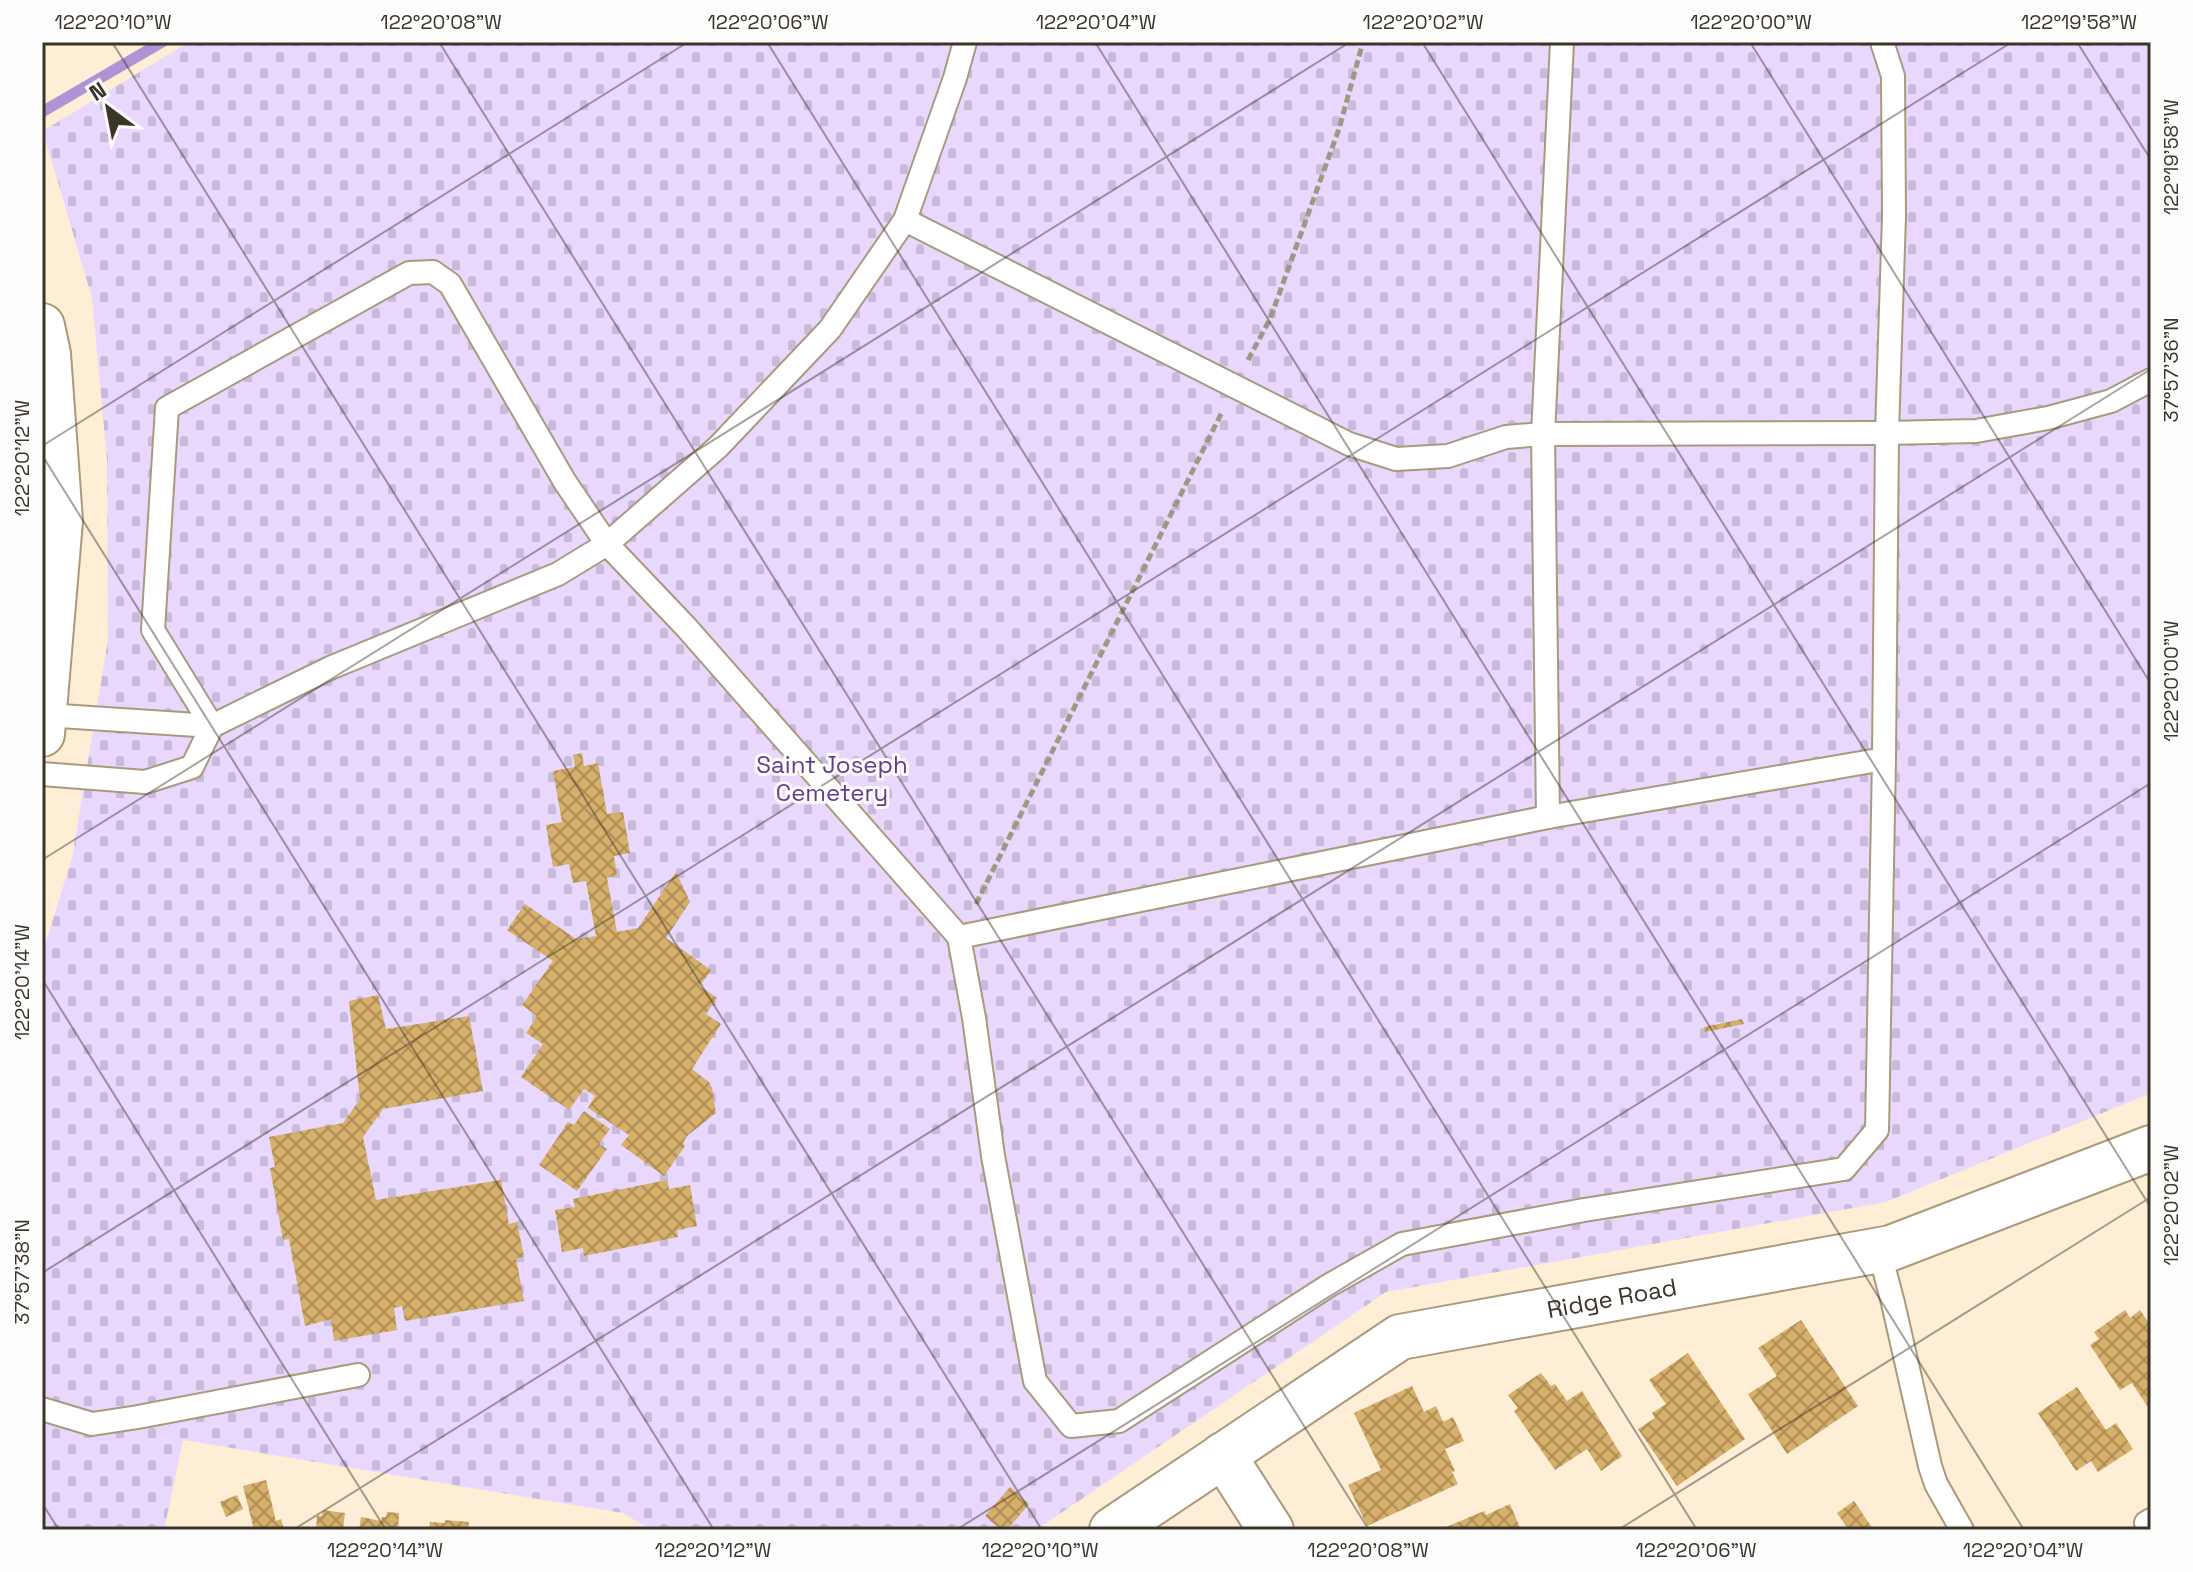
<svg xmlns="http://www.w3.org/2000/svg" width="2193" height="1572" font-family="'Space Grotesk',sans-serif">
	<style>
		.cemetery { fill: url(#cemetery-stones) }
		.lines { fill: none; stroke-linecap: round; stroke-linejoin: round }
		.stream { stroke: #af93d4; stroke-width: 11 }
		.building { fill: url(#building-cross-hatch) }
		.service-casing { stroke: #ab997c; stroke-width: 26 }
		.minor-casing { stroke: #ab997c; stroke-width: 48 }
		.tertiary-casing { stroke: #ab997c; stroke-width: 48 }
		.path { stroke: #a29784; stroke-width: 5; stroke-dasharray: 8 4; stroke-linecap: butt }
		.service { stroke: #fff; stroke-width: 22 }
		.minor { stroke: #fff; stroke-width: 44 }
		.tertiary { stroke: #fff; stroke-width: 44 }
		.ticks { fill: none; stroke: #3b3428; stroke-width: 2; stroke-opacity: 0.45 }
		.labels { text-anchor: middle; stroke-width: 6; stroke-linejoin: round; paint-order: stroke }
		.park-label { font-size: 24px; fill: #623d8b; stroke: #fdfdfd }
		.street-label { font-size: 24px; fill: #3b3428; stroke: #fdfdfd }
		.neatline { fill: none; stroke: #3b3428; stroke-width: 3 }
		.ticks-label { font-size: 20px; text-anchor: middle; fill: #3b3428 }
	</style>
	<defs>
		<pattern id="cemetery-stones" width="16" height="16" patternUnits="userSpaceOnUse" patternTransform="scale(2)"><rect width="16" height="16" fill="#e8d8fe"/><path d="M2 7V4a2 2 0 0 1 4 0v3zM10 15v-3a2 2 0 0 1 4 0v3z" fill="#c8bada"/></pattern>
		<pattern id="building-cross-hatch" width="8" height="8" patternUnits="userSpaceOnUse" patternTransform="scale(2)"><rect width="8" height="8" fill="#d6af6b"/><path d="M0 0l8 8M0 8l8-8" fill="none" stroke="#af8f58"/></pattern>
	</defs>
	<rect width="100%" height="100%" fill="#fdeed5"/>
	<!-- cemetery -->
	<path class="cemetery" d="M189,42H2151V1093L1886,1202L1386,1292L1036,1530H652L623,1513L183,1440L164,1530H42V955L72,858L108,640L107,459L92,298L43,131Z"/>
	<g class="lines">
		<!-- stream -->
		<path class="stream" d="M42,112L162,42"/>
	</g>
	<!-- building -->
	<g class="building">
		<path d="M582,753L584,766L598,763L607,814L623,812L630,853L614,856L617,875L607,878L617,932L638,928L676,872L690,902L666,938L711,970L700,986L717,998L706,1014L721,1024L692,1069L709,1082L712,1088L716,1113L687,1136L683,1143L685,1146L664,1176L621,1145L629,1135L588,1108L595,1096L584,1089L569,1110L521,1077L543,1044L526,1033L537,1016L522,1005L553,961L507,930L525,904L576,939L596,936L586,881L573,883L569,864L553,867L546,825L562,822L553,771L575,767L573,755Z"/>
		<path d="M378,995L386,1029L469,1016L483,1091L383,1109L363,1137L376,1200L501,1180L509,1224L517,1222L524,1257L516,1258L524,1301L405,1321L402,1306L394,1308L397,1330L334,1341L331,1319L305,1326L289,1239L283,1240L270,1168L275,1167L269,1137L343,1123L360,1099L349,1001Z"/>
		<path d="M1742,1019L1744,1024L1705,1032L1704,1027Z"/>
		<path d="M584,1111L610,1129L599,1144L607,1149L577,1191L539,1165L568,1122L574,1125Z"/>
		<path d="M667,1180L669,1189L690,1185L697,1226L677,1230L678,1237L584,1256L583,1248L562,1252L555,1210L575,1207L573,1199Z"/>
		<path d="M2125,1310L2130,1318L2140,1310L2151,1326V1412L2132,1383L2120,1390L2090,1345L2099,1339L2094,1332Z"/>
		<path d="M1801,1320L1858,1406L1787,1454L1748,1394L1777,1376L1758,1348Z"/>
		<path d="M1688,1353L1745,1439L1677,1486L1638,1429L1655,1418L1652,1413L1666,1404L1649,1380Z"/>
		<path d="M1541,1373L1551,1386L1555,1384L1567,1401L1582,1391L1622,1456L1601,1471L1587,1449L1555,1470L1514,1411L1518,1408L1508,1395Z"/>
		<path d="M1412,1386L1424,1412L1436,1406L1443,1422L1453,1417L1464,1441L1445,1449L1455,1471L1452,1472L1458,1484L1367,1526L1348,1485L1381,1470L1354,1413Z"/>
		<path d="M2077,1387L2106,1430L2116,1423L2133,1449L2098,1472L2091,1461L2076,1471L2038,1413Z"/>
		<path d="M266,1480L276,1521L281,1519L284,1530H254L243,1486Z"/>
		<path d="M1010,1487L1029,1504L1007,1530H1001L985,1516Z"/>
		<path d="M237,1495L243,1509L226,1517L220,1502Z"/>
		<path d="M1854,1501L1873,1529L1872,1530H1849L1837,1513Z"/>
		<path d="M1510,1504L1521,1530H1439L1484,1511L1486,1515Z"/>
		<path d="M323,1510L345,1513L343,1530H316L317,1516H322Z"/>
		<path d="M387,1512L399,1513L398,1530H359L361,1517L381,1521L382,1517H386Z"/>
		<path d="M445,1520L469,1522L468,1530H429L430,1522L445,1523Z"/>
	</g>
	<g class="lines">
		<!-- service casing -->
		<g class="service-casing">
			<g id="service">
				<path d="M905,220L1349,444L1396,459L1448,456L1506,437L1543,434L1887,433L1976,431L2048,418L2111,401L2151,380"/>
				<path d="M45,715L212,726L330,668L558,574L607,544L686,627L959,937L974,1018L993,1156L1035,1381L1071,1426L1119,1421L1328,1286L1402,1244L1584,1210L1844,1169L1877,1130L1884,759L1887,433L1894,216L1893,76L1882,42"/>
				<path d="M212,726L153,630L167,408L409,273L433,272L450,284L565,482L607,544L718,447L830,329L905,220L955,78L965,42"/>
				<path d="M42,774L145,782L192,767L212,726"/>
				<path d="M1548,817L1543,434L1562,42"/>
				<path d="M959,937L1548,817L1884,759"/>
				<path d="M1879,1250L1893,1303L1930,1466L1936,1484L1962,1530"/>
				<path d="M42,1409L92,1424L138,1417L358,1375"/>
				<path d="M2146,1523L2151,1520"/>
			</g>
		</g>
		<!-- minor casing -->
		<g class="minor-casing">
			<g id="minor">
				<path d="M1223,1455L1271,1530"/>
				<path id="s1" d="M1112,1530L1400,1337L1891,1248L2151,1148"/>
			</g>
		</g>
		<!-- tertiary casing -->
		<g class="tertiary-casing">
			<path id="tertiary" d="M42,326L48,354L60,521L42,734"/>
		</g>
		<!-- path -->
		<g class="path">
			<path d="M1248,360L1270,319L1339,129L1363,42"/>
			<path d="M976,904L1222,412"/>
		</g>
		<!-- service -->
		<use href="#service" class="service"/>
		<!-- minor -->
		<use href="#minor" class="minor"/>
		<!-- tertiary -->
		<use href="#tertiary" class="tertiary"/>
	</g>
	<!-- ticks -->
	<path class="ticks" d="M112,42L1042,1530M439,42L1369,1530M767,42L1697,1530M1095,42L2024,1530M1422,42L2151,1208M1750,42L2151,684M2077,42L2151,160M42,446L688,42M42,455L714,1530M42,860L1350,42M42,979L386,1530M42,1273L2012,42M42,1503L59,1530M293,1530L2151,369M956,1530L2151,783M1618,1530L2151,1197"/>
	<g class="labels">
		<!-- park labels -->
		<g class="park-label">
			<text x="832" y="773">Saint Joseph<tspan x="832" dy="28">Cemetery</tspan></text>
		</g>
		<!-- street labels -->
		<g class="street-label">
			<text dy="8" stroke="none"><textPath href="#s1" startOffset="562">Ridge Road</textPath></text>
		</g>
	</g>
	<!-- border -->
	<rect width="2193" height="1572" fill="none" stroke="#fdfdfd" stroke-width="88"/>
	<!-- north arrow -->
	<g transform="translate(108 108) rotate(328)" stroke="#fdfdfd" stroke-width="6" paint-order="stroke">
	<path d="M0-6L14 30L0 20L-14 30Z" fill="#3b3428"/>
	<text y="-12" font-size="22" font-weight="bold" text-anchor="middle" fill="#3b3428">N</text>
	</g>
	<rect x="44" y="44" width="2105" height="1484" class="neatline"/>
	<g class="ticks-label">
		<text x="113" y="29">122°20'10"W</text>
		<text x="441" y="29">122°20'08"W</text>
		<text x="768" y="29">122°20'06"W</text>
		<text x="1096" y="29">122°20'04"W</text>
		<text x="1423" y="29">122°20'02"W</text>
		<text x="1751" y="29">122°20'00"W</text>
		<text x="2079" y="29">122°19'58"W</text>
		<text transform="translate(2171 157) rotate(-90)" y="7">122°19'58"W</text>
		<text transform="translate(2171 370) rotate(-90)" y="7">37°57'36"N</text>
		<text transform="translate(22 458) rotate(-90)" y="7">122°20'12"W</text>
		<text transform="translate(2171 681) rotate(-90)" y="7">122°20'00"W</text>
		<text transform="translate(22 982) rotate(-90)" y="7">122°20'14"W</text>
		<text transform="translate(2171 1205) rotate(-90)" y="7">122°20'02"W</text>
		<text transform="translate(22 1272) rotate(-90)" y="7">37°57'38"N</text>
		<text x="385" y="1557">122°20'14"W</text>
		<text x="713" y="1557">122°20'12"W</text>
		<text x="1040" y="1557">122°20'10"W</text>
		<text x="1368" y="1557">122°20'08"W</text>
		<text x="1696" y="1557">122°20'06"W</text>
		<text x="2023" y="1557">122°20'04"W</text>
	</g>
</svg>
